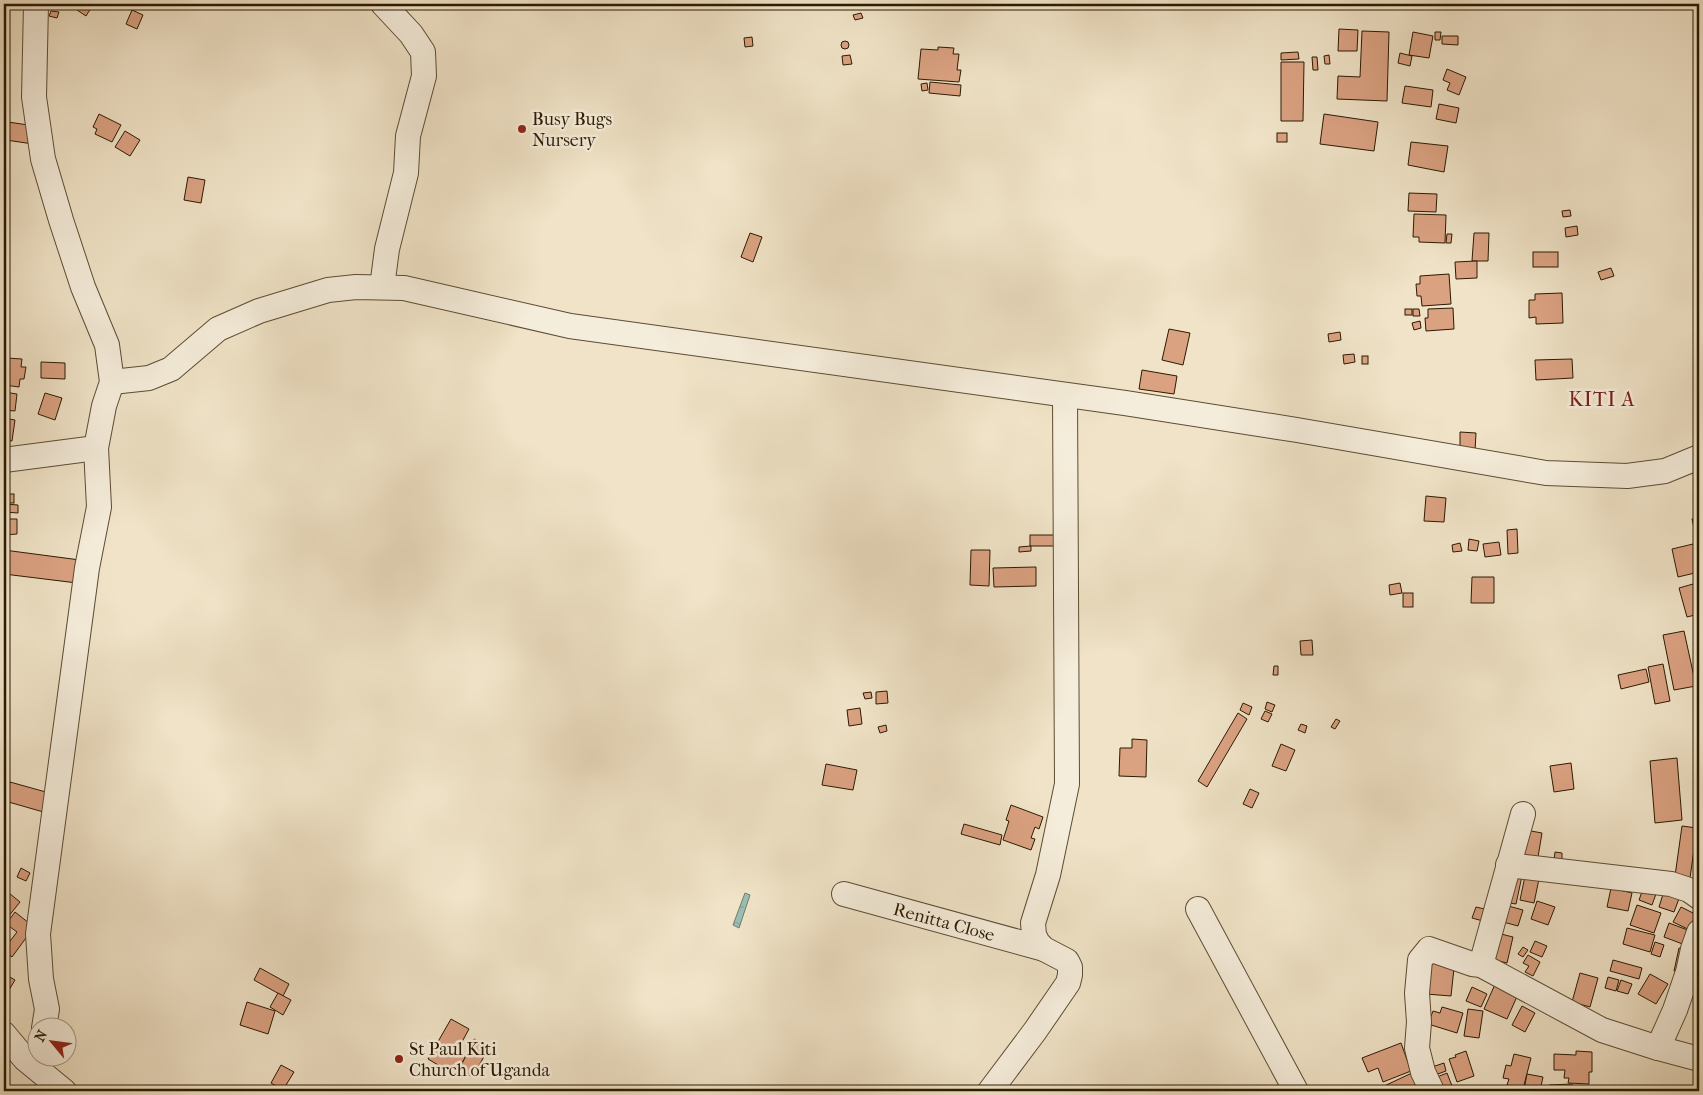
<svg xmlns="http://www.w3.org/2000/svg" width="1703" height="1095" font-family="'IM FELL French Canon',serif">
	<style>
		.water { fill: url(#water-ripples); stroke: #6e7c6d }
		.building { fill: #dba282; stroke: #2b1a02 }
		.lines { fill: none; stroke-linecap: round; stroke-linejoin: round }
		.minor-casing { stroke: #5c4c33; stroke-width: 26 }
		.minor { stroke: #f5eddb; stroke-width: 24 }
		.poi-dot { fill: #8f2418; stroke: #f5eddb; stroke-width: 2 }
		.labels { text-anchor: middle; stroke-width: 5; stroke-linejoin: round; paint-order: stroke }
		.poi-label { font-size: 18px; fill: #2b1a02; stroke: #f5eddb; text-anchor: start }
		.street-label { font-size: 18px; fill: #2b1a02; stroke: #f5eddb }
		.quarter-label { font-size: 20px; letter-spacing: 1px; fill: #7a1f14; stroke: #f5eddb }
	</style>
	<defs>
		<pattern id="water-ripples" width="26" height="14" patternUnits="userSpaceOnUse" patternTransform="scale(1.25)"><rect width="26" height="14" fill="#9abeb4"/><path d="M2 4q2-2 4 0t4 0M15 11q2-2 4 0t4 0" fill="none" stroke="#85a399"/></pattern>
	</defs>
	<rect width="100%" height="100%" fill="#f0e3c7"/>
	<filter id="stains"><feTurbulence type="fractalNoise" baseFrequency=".004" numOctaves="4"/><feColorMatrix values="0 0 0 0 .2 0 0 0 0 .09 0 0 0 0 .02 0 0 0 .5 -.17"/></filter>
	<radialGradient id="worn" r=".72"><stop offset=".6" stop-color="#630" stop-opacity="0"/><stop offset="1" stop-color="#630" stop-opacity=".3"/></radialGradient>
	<!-- water -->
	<path class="water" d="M745,893L750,895L739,928L733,925Z"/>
	<!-- building -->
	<g class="building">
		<path d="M81,4H84L91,8L86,16L77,10Z"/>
		<path d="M132,10L143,15L137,29L126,24Z"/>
		<path d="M51,11L59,12L57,18L49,16Z"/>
		<path d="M861,13L863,18L855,20L853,15Z"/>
		<path d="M1339,29L1358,30L1357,51H1338Z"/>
		<path d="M1362,31L1389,32L1387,101L1337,99L1338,76L1360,77Z"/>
		<path d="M1413,32L1433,36L1429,58L1409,55Z"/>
		<path d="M1435,32H1441L1440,40H1435Z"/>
		<path d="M1442,36H1458V45L1442,44Z"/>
		<path d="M752,37L753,46L745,47L744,38Z"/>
		<circle cx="845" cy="45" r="4"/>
		<path d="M938,47L954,48L953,54H959L957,70H961L959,82L918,79L921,49L938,50Z"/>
		<path d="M1298,52L1299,59L1281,60V53Z"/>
		<path d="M1400,53L1412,56L1410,66L1398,63Z"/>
		<path d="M850,55L852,64L843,65L842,56Z"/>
		<path d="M1329,55L1330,64H1325L1324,56Z"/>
		<path d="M1312,57H1317L1318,70H1313Z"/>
		<path d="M1281,62H1304L1303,121H1281Z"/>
		<path d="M1447,69L1466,77L1459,95L1447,90L1450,83L1443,80Z"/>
		<path d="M930,82L961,85L960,96L929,93Z"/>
		<path d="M927,83L928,90L922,91L921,84Z"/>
		<path d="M1405,86L1433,90L1431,107L1402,103Z"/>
		<path d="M1439,104L1459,108L1456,123L1436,119Z"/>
		<path d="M99,114L121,125L112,142L95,134L97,129L93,127Z"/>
		<path d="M1324,114L1378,122L1374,151L1320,144Z"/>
		<path d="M8,122L35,126L33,144L6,140Z"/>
		<path d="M125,131L140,140L130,156L115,147Z"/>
		<rect x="1277" y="133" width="10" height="9"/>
		<path d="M1411,142L1448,146L1444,172L1408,165Z"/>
		<path d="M188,177L205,180L201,203L184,200Z"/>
		<path d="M1409,193L1437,194L1436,212L1408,211Z"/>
		<path d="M1570,210L1571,216L1563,217L1562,211Z"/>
		<path d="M1414,214L1446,215L1445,243L1419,242V237H1413Z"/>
		<path d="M1577,226L1578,235L1566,237L1565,228Z"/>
		<path d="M750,233L762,237L753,262L741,257Z"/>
		<path d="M1474,233H1489L1488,261H1472Z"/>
		<path d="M1447,234H1452L1451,243H1446Z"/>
		<rect x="1533" y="252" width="25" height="15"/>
		<path d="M1477,261V278L1456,279L1455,262Z"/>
		<path d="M1611,268L1614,276L1601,280L1598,272Z"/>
		<path d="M1449,274L1451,304L1422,306L1421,296H1417L1416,284H1420V276Z"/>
		<path d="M1562,293L1563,323L1536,324V317L1529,318V300H1535V294Z"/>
		<path d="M1453,308L1454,329L1426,331L1425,318H1428V309Z"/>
		<rect x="1405" y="309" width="7" height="6"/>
		<path d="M1413,309H1419L1420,316H1413Z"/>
		<path d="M1420,321L1421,328L1414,330L1412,323Z"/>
		<path d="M1169,329L1190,333L1183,365L1162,360Z"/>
		<path d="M1340,332L1341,340L1329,342L1328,334Z"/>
		<path d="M1354,354L1355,362L1344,364L1343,355Z"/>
		<rect x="1362" y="356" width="6" height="8"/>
		<path d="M7,358L22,359L21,367H26L24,379H20L19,387L4,385Z"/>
		<path d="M1572,359L1573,378L1536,380L1535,360Z"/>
		<path d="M41,362L65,363V379L41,378Z"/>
		<path d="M1142,370L1177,376L1174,394L1139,389Z"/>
		<path d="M4,392L17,394L15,411L4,410Z"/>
		<path d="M45,393L62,398L55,420L38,414Z"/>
		<path d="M4,418L15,420L12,441L4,440Z"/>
		<path d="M1460,432L1476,433L1475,451H1460Z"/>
		<rect x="4" y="494" width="10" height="9"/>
		<path d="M1426,496L1446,498L1444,522L1424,521Z"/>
		<path d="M5,504L18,505V513L4,512Z"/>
		<path d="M1699,517V536L1696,537L1692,519Z"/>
		<path d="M4,519H17V534L4,535Z"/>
		<path d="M1517,529L1518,553L1508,554L1507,530Z"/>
		<rect x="1030" y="535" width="27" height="11"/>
		<path d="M1469,539L1479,541L1477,551L1468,550Z"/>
		<path d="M1499,542L1501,555L1485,557L1483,544Z"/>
		<path d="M1460,543L1462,551L1453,552L1452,545Z"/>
		<path d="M1693,544L1699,572L1678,577L1672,549Z"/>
		<path d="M1031,546V551L1019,552V547Z"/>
		<path d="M4,550L80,560L77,583L4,574Z"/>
		<path d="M971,550H990L989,586L970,585Z"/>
		<path d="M1036,567V586L994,587L993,568Z"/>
		<path d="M1472,577H1494V603H1471Z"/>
		<path d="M1400,583L1402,593L1390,595L1389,585Z"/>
		<path d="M1693,584L1699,607V614L1687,617L1679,588Z"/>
		<rect x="1403" y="593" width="10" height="14"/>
		<path d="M1684,631L1696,686L1674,690L1663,635Z"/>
		<path d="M1312,640L1313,655H1301L1300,641Z"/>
		<path d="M1663,664L1670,701L1655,704L1648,667Z"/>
		<path d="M1274,666H1278V675H1273Z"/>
		<path d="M1646,669L1649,682L1621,689L1618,675Z"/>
		<path d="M887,691L888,703L876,704V692Z"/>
		<path d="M871,692L872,698L865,699L863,693Z"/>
		<path d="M1267,702L1275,705L1272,712L1265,709Z"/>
		<path d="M1243,703L1252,707L1249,715L1240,710Z"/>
		<path d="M860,708L862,724L849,726L847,710Z"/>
		<path d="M1265,711L1272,714L1268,722L1261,719Z"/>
		<path d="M1238,713L1247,719L1207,787L1198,781Z"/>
		<path d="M1336,719L1340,721L1335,729L1331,727Z"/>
		<path d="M1301,724L1307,726L1305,733L1298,730Z"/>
		<path d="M886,725L887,731L880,733L878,727Z"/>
		<path d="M1132,739L1147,740L1146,777L1119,776L1120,748H1132Z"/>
		<path d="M1281,744L1295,750L1286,771L1272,766Z"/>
		<path d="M1677,758L1682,820L1655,823L1650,761Z"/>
		<path d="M1571,763L1574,789L1554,792L1550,766Z"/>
		<path d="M826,764L857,770L853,790L822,785Z"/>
		<path d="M10,782L53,794L47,813L5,801Z"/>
		<path d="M1250,789L1259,793L1252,808L1243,804Z"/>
		<path d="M1011,805L1043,817L1039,829L1035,827L1031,838L1035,839L1031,850L1003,840L1009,821L1006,820Z"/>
		<path d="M964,824L1002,835L1000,845L961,834Z"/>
		<path d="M1682,826L1697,828L1690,878L1675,876Z"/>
		<path d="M1520,829L1542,833L1538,857L1515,853Z"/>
		<path d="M1555,852L1562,853V862L1554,861Z"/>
		<path d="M21,868L30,873L26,881L17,877Z"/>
		<path d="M1509,873L1522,876L1516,904L1503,902Z"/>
		<path d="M1525,876L1539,879L1534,903L1520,900Z"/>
		<path d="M1611,888L1632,893L1628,911L1607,907Z"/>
		<path d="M4,889L20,902L4,922Z"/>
		<path d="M1643,889L1656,894L1652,905L1639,900Z"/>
		<path d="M1664,891L1680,896L1674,912L1659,907Z"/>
		<path d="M1537,901L1555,907L1548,925L1531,919Z"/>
		<path d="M1501,904L1523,910L1518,926L1496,920Z"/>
		<path d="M1637,905L1661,913L1654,933L1630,925Z"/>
		<path d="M1476,907L1493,911L1490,923L1472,918Z"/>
		<path d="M1681,907L1699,916V921L1694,932L1673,922Z"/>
		<path d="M15,912L34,927L12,957L4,951V949L17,932L6,924Z"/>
		<path d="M1669,923L1693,932L1688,946L1664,937Z"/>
		<path d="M1627,928L1655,935L1650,952L1623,944Z"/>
		<path d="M1501,934L1513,937L1507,963L1495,960Z"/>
		<path d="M1535,941L1547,946L1542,957L1530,952Z"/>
		<path d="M1655,942L1664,945L1660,957L1651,954Z"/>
		<path d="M1523,947L1528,950L1523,957L1518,954Z"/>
		<path d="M1679,948L1688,950L1682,973L1674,971Z"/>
		<path d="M1528,955L1540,962L1533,976L1525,972L1529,966L1523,963Z"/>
		<path d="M1430,957L1455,959L1451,996L1426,994Z"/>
		<path d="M1613,960L1642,968L1639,979L1610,971Z"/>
		<path d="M260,968L289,984L283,996L254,980Z"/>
		<path d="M1580,973L1598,978L1590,1007L1572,1002Z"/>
		<path d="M1650,974L1668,984L1656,1004L1638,994Z"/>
		<path d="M8,976L15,980L9,990L4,986V982Z"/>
		<path d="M1608,977L1619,980L1616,991L1605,988Z"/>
		<path d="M1621,980L1632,984L1628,994L1617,991Z"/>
		<path d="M1496,982L1519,992L1507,1019L1484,1009Z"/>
		<path d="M1472,987L1487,994L1481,1007L1466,1001Z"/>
		<path d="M278,993L291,1000L283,1015L270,1007Z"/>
		<path d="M247,1002L275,1011L268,1034L240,1025Z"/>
		<path d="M1522,1006L1535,1013L1525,1032L1512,1025Z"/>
		<path d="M1442,1007L1463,1013L1457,1033L1428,1024L1433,1011L1440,1013Z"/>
		<path d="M1468,1009L1483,1011L1479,1038L1464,1036Z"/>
		<path d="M451,1019L469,1029L457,1051L466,1056L455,1075L428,1059Z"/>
		<path d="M474,1039L489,1047L473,1077L459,1070Z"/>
		<path d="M1401,1043L1411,1071L1383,1082L1378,1068L1368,1072L1362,1058Z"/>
		<path d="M1466,1051L1474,1076L1457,1082L1449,1059L1456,1057L1455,1055Z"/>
		<path d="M1576,1051L1592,1052V1072H1589V1084L1568,1083L1569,1078H1564L1565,1070H1554V1054L1576,1055Z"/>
		<path d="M1514,1054L1531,1058L1523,1089L1507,1085L1509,1079L1503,1078L1506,1065L1511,1066Z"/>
		<path d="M1444,1063L1446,1071L1435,1075L1432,1067Z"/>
		<path d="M281,1065L294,1072L283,1090L271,1083Z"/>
		<path d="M1414,1072L1420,1086L1409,1091H1384L1382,1087Z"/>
		<path d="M1447,1073L1452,1086L1442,1090L1437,1077Z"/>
		<path d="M1527,1074L1543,1077L1540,1091L1524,1090Z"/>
		<path d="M1572,1084L1573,1091H1549V1085Z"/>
	</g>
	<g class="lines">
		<!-- minor casing -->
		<g class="minor-casing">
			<g id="minor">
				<path d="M36,4L34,97L43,159L61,220L83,287L107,345L112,382L104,406L96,448L99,507L87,568L38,934L41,979L47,1009L44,1028"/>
				<path d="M382,287L387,249L406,173L408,136L424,76L423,52L411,34L383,4"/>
				<path d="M112,382L149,378L171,369L218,329L259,311L328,290L356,287L404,288L570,326L1125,403L1297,430L1546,473L1627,476L1665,471L1699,457"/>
				<path d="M4,460L96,448"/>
				<path d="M1508,865L1671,884L1689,890L1699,897"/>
				<path d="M844,894L1044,949"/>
				<path d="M1198,909L1296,1091"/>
				<path d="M1481,965L1523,814"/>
				<path d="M4,1034L25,1059L64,1091"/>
				<path d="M1658,1048L1675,1010L1688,972L1693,949L1699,932"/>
				<path d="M990,1091L1035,1031L1068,983L1070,975V967L1067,961L1044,949L1038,943L1034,935L1033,923L1048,875L1067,784L1065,395"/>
				<path d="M1432,1091L1423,1072L1417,1048L1419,1022L1417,993L1420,960L1429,949L1472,964L1481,965L1602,1030L1658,1048L1699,1059"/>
			</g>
		</g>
		<!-- minor -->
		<use href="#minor" class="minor"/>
	</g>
	<!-- markers -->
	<g class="poi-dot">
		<circle cx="522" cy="129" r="5"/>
		<circle cx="399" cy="1059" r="5"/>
	</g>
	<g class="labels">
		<!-- poi labels -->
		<g class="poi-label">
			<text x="532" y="125">Busy Bugs<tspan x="532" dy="21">Nursery</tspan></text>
			<text x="409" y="1055">St Paul Kiti<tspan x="409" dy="21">Church of Uganda</tspan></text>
		</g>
		<!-- street labels -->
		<g class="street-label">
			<text transform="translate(944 922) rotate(15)" y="6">Renitta Close</text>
		</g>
		<!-- quarter labels -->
		<g class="quarter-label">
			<text x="1602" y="406">KITI A</text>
		</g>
	</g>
	<!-- margin -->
	<rect width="1703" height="1095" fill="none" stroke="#f0e3c7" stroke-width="20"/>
	<rect x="5" y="5" width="1693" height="1085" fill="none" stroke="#2b1a02" stroke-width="2.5"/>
	<rect x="10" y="10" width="1683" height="1075" fill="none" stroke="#2b1a02"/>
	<!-- north arrow -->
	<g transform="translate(52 1042) rotate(299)"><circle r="24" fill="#f5eddb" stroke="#a49984"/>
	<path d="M0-4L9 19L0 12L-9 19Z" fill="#8f2418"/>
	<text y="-8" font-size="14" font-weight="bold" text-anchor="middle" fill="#2b1a02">N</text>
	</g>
	<rect width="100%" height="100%" filter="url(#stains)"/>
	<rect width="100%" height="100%" fill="url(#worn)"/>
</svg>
